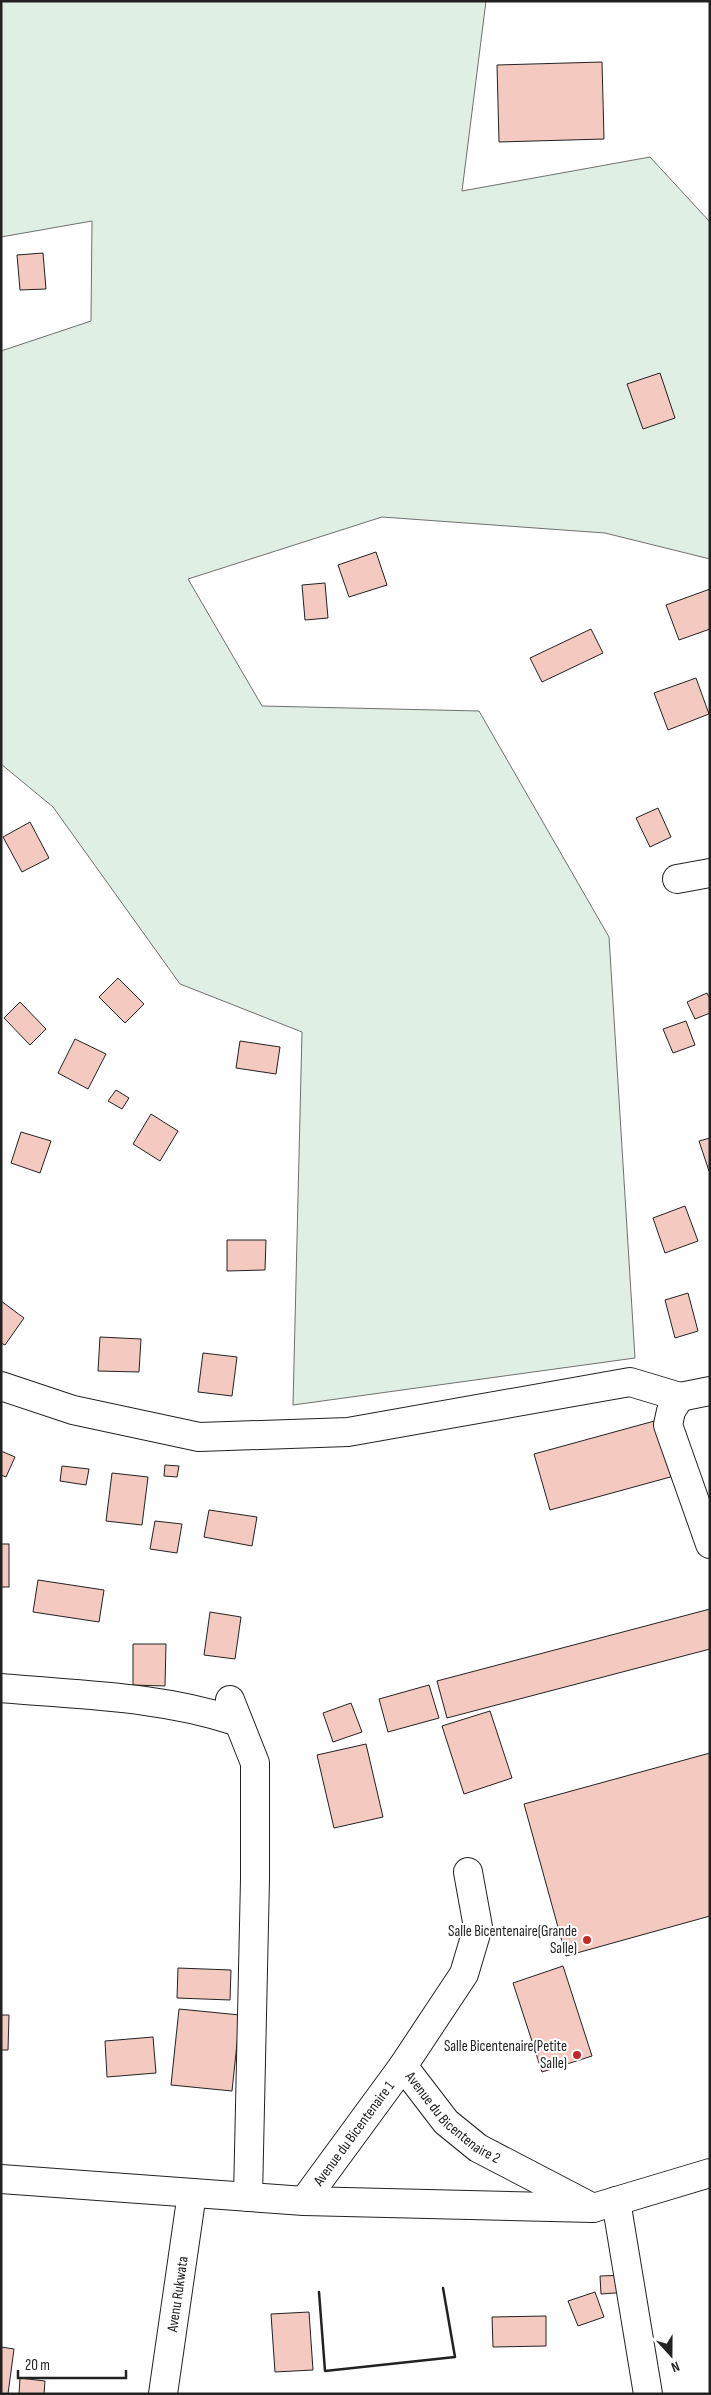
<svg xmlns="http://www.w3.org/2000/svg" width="711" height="2395" font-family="'Sofia Sans Condensed',sans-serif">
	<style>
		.green { fill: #e0efe3; stroke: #6f6f6f }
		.building { fill: #f3c9c0; stroke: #222 }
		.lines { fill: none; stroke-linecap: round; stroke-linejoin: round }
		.minor-casing { stroke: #222; stroke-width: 30 }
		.highway-casing { stroke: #222; stroke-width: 30 }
		.minor { stroke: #fff; stroke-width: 28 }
		.highway { stroke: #fff; stroke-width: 28 }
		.wall { stroke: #222; stroke-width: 2.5 }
		.poi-dot { fill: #c62828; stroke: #fff; stroke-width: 2 }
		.labels { text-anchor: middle; stroke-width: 4; stroke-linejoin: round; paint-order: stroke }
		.poi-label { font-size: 15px; fill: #222; stroke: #fff; text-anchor: end }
		.street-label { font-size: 15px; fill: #222; stroke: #fff }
	</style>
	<rect width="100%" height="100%" fill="#fff"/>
	<!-- green -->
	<path class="green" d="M1,1H486L462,191L650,157L710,222V559L605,533L382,517L188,579L262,706L479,711L609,937L635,1358L293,1405L302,1032L180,984L53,807L1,764V351L91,321L92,221L1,237Z"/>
	<!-- building -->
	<g class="building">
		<path d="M602,62L604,139L499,142L497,65Z"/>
		<path d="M43,253L46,289L20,290L17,255Z"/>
		<path d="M660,373L675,418L643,429L627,384Z"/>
		<path d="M376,552L387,585L349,597L338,565Z"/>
		<path d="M325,583L328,618L305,620L302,585Z"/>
		<path d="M710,589V629L679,640L666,605Z"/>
		<path d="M591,629L603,653L542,682L530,658Z"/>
		<path d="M696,678L709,714L668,730L654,693Z"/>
		<path d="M658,808L671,837L650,847L636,818Z"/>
		<path d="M30,822L49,858L22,872L3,837Z"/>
		<path d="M118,978L144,1004L125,1023L99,997Z"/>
		<path d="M707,993L710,999V1013L695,1019L687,1002Z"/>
		<path d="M20,1002L46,1029L30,1045L4,1018Z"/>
		<path d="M686,1021L695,1045L673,1053L663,1029Z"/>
		<path d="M75,1039L106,1054L88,1089L58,1073Z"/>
		<path d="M240,1041L280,1047L276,1074L236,1068Z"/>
		<path d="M116,1090L129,1098L122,1109L108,1101Z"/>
		<path d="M151,1114L178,1131L160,1161L133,1144Z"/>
		<path d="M21,1132L51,1141L40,1173L11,1163Z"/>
		<path d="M710,1138V1171H709L699,1141Z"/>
		<path d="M685,1206L698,1241L665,1253L653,1218Z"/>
		<path d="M227,1240H266L265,1270L227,1271Z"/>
		<path d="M688,1293L698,1331L675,1338L665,1300Z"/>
		<path d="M1,1301L24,1318L5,1345L1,1343Z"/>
		<path d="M100,1337L141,1339L139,1372L98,1371Z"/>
		<path d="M203,1353L237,1357L232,1396L198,1392Z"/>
		<path d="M658,1420L674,1476L550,1510L534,1454Z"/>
		<path d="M1,1451L15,1457L6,1477L1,1475Z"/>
		<path d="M165,1465L179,1466L177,1477L164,1476Z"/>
		<path d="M62,1466L89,1469L86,1485L60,1481Z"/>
		<path d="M112,1473L148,1477L142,1525L106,1521Z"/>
		<path d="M209,1510L257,1517L252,1546L204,1537Z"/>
		<path d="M155,1521L182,1524L177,1553L150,1549Z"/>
		<rect x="1" y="1544" width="8" height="43"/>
		<path d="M38,1580L104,1590L99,1622L33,1612Z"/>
		<path d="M710,1609V1649L447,1718L437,1681Z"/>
		<path d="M210,1612L241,1617L235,1659L204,1655Z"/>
		<path d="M133,1644H166L165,1686L133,1685Z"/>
		<path d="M429,1685L439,1718L388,1732L379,1699Z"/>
		<path d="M351,1703L362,1732L333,1742L323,1713Z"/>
		<path d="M490,1711L512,1778L464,1794L442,1726Z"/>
		<path d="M366,1744L383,1817L334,1828L317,1755Z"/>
		<path d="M710,1753V1916L566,1956L524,1804Z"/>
		<path d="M563,1966L592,2056L542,2072L513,1983Z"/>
		<path d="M178,1968L231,1970L230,2000L177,1998Z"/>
		<path d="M179,2009L240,2015L232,2091L171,2085Z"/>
		<path d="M1,2015H9L8,2050H1Z"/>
		<path d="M153,2037L156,2073L107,2077L105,2041Z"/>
		<path d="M628,2275L629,2292L601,2294L600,2276Z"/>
		<path d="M595,2292L604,2317L578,2326L568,2301Z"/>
		<path d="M309,2312L313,2370L275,2372L271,2314Z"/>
		<path d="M546,2316V2346L493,2347L492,2317Z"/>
		<path d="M1,2347L14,2349L8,2394H1Z"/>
		<path d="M20,2378L45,2381L44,2394H19Z"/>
	</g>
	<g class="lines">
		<!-- minor casing -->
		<g class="minor-casing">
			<g id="minor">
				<path d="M677,879L710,873"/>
				<path d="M1,1386L73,1410L199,1437L348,1432L630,1382L680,1397L710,1391"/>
				<path d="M680,1397L671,1411L668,1425L710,1544"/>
				<path d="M1,1688C78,1695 159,1696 232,1720L230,1702"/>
				<path d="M230,1700L255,1763V1879L248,2197"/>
				<path id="s1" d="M468,1872L478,1927L464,1974L403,2066L446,2122L478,2148L593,2208"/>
				<path id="s2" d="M304,2201L403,2066"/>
				<path d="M616,2201L648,2394"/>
				<path id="s3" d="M163,2394L192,2193"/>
			</g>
		</g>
		<!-- highway casing -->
		<g class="highway-casing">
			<path id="highway" d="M1,2179L304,2201L593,2208L710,2173"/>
		</g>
		<!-- minor -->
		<use href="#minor" class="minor"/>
		<!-- highway -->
		<use href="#highway" class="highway"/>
		<!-- wall -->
		<path class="wall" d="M319,2292L325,2371L455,2357L443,2288"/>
	</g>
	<!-- markers -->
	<g class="poi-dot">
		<circle cx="587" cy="1940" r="5"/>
		<circle cx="577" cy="2055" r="5"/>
	</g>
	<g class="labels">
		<!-- poi labels -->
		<g class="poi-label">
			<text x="577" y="1936">Salle Bicentenaire(Grande<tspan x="577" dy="17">Salle)</tspan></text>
			<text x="567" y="2051">Salle Bicentenaire(Petite<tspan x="567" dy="17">Salle)</tspan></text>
		</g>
		<!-- street labels -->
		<g class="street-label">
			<text dy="5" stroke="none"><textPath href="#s1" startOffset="288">Avenue du Bicentenaire 2</textPath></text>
			<text dy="5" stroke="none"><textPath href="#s2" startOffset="84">Avenue du Bicentenaire 1</textPath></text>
			<text dy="5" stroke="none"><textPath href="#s3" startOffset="101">Avenu Rukwata</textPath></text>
		</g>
	</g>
	<!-- border -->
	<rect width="711" height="2395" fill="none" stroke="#222222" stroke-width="5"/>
	<!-- north arrow -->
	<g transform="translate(671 2355) rotate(159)" stroke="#ffffff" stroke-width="4" paint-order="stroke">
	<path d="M0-4L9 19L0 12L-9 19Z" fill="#222222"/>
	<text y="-8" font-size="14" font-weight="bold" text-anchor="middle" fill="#222222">N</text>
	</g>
	<!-- scale -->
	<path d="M18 2370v8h108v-8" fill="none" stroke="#222222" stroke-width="2.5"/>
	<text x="25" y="2370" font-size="15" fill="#222222" stroke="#ffffff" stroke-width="4" paint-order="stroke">20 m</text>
</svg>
